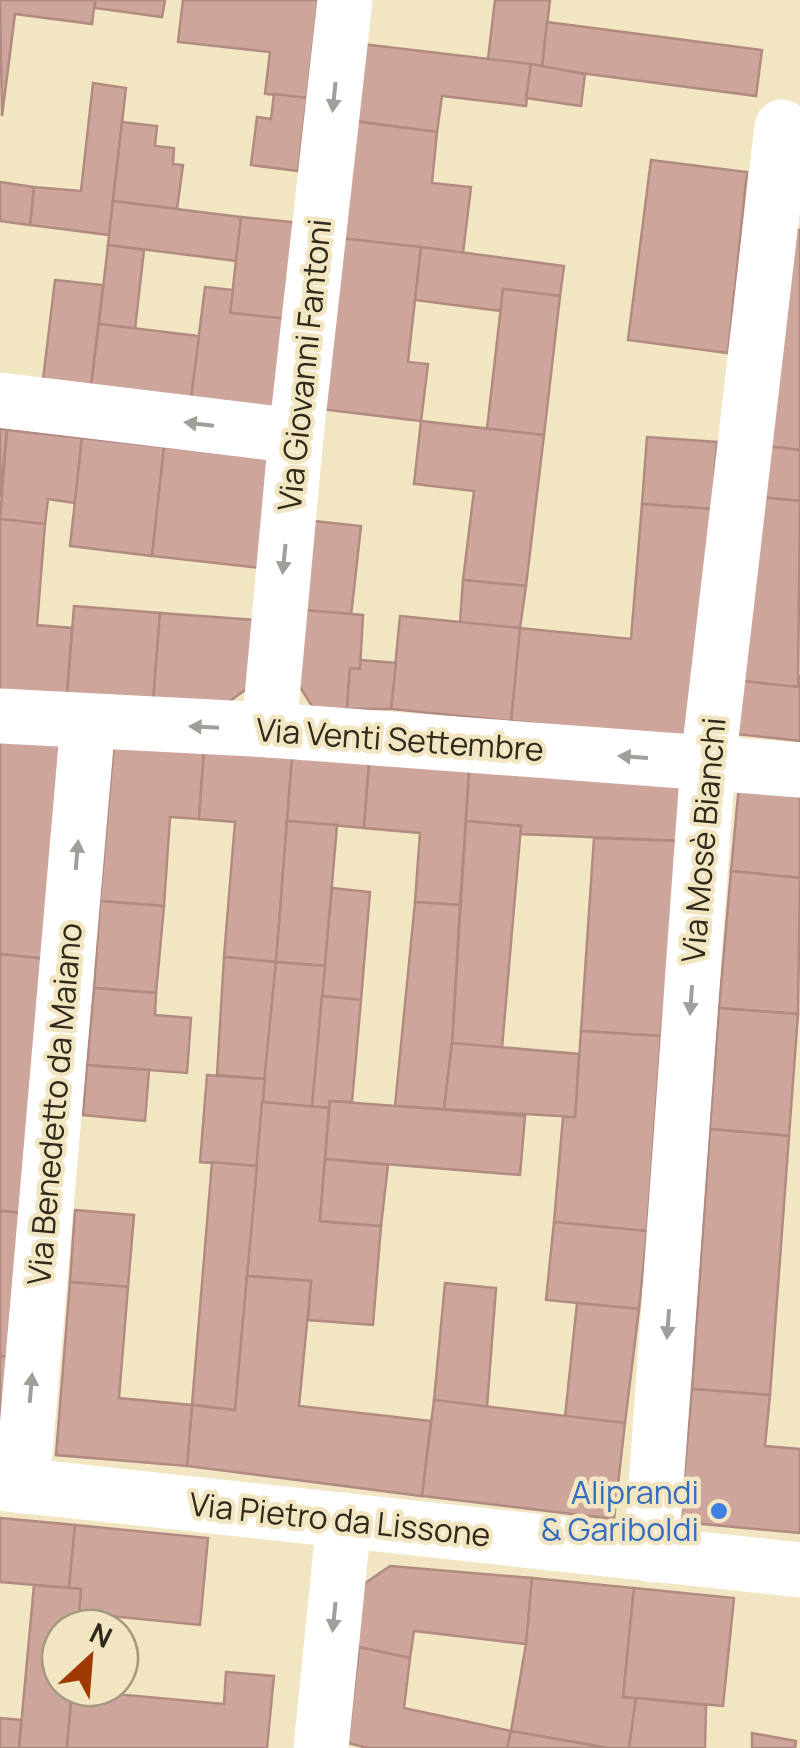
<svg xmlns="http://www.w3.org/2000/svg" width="800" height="1748" font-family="Manrope,sans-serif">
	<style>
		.building { fill: #cda59b; stroke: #b18a81; stroke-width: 2.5 }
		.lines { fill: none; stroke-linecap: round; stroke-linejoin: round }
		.minor { stroke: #fff; stroke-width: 55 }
		.oneway { fill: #a19f99 }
		.shop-dot { fill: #3f7fe0; stroke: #f2e5c1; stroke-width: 4 }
		.labels { text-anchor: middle; stroke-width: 9; stroke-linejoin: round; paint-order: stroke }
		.street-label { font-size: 32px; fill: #2f2a1c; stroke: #f2e5c1 }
		.shop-label { font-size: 32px; fill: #366cbe; stroke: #f2e5c1; text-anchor: end }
	</style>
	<rect width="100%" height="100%" fill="#f2e5c1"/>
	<!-- building -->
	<g class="building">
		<path d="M0,0H95L92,24L15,14L2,116Z"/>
		<path d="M95,0H165L162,17L95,8Z"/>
		<path d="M183,0H318L307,98L265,94L270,52L178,42Z"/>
		<path d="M495,0H550L542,68L488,59Z"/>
		<path d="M547,22L762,50L756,96L542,68Z"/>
		<path d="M362,44L531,64L526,106L442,96L437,132L353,121Z"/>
		<path d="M531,64L585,74L581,106L526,98Z"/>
		<path d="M93,83L126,88L109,235L30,225L34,187L81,191Z"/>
		<path d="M274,94L307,98L298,171L251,165L257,117L271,119Z"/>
		<path d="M353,121L437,132L432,183L471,187L463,253L340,238Z"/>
		<path d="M122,122L157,126L155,146L174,148L173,164L183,165L177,209L113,201Z"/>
		<path d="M651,160L747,172L728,353L628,340Z"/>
		<path d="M0,182L34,187L30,225L0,221Z"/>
		<path d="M113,201L241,217L237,261L108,245Z"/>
		<path d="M241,217L302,223L290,319L230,313Z"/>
		<path d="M787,229L800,230V450L765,446Z"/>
		<path d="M340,238L421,247L408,362L428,364L421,421L320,409Z"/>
		<path d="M108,245L144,250L135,329L99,324Z"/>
		<path d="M421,247L564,266L560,296L503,289L501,311L415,300Z"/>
		<path d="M55,280L103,285L91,386L43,380Z"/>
		<path d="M205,287L233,290L230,313L290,319L279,409L191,398Z"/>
		<path d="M503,289L560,296L544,435L487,429Z"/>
		<path d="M99,324L199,336L191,398L91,386Z"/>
		<path d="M421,421L544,435L526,586L463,580L474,491L414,484Z"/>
		<path d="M0,429L7,430L0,497Z"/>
		<path d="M7,430L82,438L75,503L48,499L45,524L0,519Z"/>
		<path d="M647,437L717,442L712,509L642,504Z"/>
		<path d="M82,438L164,447L152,556L70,546Z"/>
		<path d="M765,446L800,450V501L760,497Z"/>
		<path d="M164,447L273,459L261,568L152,556Z"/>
		<path d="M760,497L800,501L798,687L742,681Z"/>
		<path d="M642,504L712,509L688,738L511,721L520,628L631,639Z"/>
		<path d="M0,519L45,524L37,625L72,628L67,696L0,690Z"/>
		<path d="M314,521L361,526L351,616L304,610Z"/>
		<path d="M463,580L526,586L520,628L460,623Z"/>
		<path d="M74,606L160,613L153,703L67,696Z"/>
		<path d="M304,610L363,615L360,669L350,668L347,709H314L298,684Z"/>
		<path d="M160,613L256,620L253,684L226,704L153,703Z"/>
		<path d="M400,616L520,628L511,721L391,709Z"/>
		<path d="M360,660L396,663L391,709H347L350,668L360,669Z"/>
		<path d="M800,675V741L736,734L742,681L798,687Z"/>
		<path d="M0,739L66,745L47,959L0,954Z"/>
		<path d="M114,743L204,751L199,819L170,817L164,906L100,901Z"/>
		<path d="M204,751L292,758L276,962L224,957L235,822L199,819Z"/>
		<path d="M292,758L369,763L364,828L287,821Z"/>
		<path d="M369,763L469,771L460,905L415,902L420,833L364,828Z"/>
		<path d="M469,771L682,783L680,841L520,834L521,826L466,821Z"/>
		<path d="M739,785L800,791V878L731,871Z"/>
		<path d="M287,821L337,825L325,966L276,962Z"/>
		<path d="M466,821L521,826L502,1048L452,1043Z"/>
		<path d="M594,838L680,841L661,1036L581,1031Z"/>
		<path d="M731,871L800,878L798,1014L719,1008Z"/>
		<path d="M332,888L370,892L361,1000L322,996Z"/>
		<path d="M100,901L164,906L156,993L94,988Z"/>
		<path d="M415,902L460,905L452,1043L444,1109L395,1106Z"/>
		<path d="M0,954L47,959L23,1213L0,1211Z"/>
		<path d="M224,957L276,962L265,1079L217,1075Z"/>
		<path d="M276,962L325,966L312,1107L262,1102Z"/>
		<path d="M94,988L156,993L155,1015L191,1018L187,1073L87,1065Z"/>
		<path d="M322,996L361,1000L352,1102L330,1101L329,1108L312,1107Z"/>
		<path d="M719,1008L798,1014L789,1136L710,1129Z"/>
		<path d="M581,1031L661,1036L647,1231L554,1222L563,1117H575Z"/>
		<path d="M452,1043L579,1054L575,1117L444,1109Z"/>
		<path d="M87,1065L149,1070L145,1121L83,1115Z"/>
		<path d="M207,1075L265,1079L257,1166L200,1162Z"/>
		<path d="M330,1101L525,1116L520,1175L325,1159Z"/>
		<path d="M262,1102L329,1108L320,1221L381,1226L373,1325L308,1320L311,1281L247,1276Z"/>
		<path d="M710,1129L789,1136L770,1395L692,1389Z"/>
		<path d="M325,1159L388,1165L381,1226L320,1221Z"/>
		<path d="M212,1162L257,1166L235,1410L192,1405Z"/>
		<path d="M75,1210L134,1215L128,1287L70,1282Z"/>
		<path d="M0,1211L23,1213L13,1357L0,1356Z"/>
		<path d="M554,1222L647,1231L639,1309L546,1300Z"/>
		<path d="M247,1276L311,1281L299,1406L431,1421L422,1496L187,1466L192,1405L235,1410Z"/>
		<path d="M70,1282L128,1287L119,1398L192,1405L187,1466L56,1455Z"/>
		<path d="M445,1283L496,1288L487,1407L434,1400Z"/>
		<path d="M577,1303L639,1309L625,1423L565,1417Z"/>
		<path d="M0,1356L13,1357L0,1432Z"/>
		<path d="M692,1389L770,1395L765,1446L800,1449V1533L680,1522Z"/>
		<path d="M434,1400L625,1423L614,1519L422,1496Z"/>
		<path d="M0,1518L75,1525L69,1588L0,1582Z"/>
		<path d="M75,1525L208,1538L200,1625L79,1613L81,1589L69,1588Z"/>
		<path d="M390,1566L532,1578L526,1644L414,1631L410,1658L353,1646L361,1586Z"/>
		<path d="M532,1578L634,1588L623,1697L636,1698L629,1748H608L511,1731L526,1644Z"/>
		<path d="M34,1585L81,1589L78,1628H60V1688H72L67,1748H19Z"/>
		<path d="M634,1588L734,1598L723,1706L623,1697Z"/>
		<path d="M359,1647L410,1658L404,1708L511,1731L507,1748H368L348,1743Z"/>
		<path d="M226,1672L274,1676L267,1748H67L72,1690L224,1704Z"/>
		<path d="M636,1698L706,1705L705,1748H629Z"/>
		<path d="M0,1718L21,1720L19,1748H0Z"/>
		<path d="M511,1731L608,1748H507Z"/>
		<path d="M752,1733L796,1741L795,1748H752Z"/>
	</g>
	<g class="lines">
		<!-- minor -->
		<g class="minor">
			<path d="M0,400L296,436"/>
			<path d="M0,716L269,730L800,770"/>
			<path d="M269,730L296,436L345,0"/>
			<path d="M0,1483L800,1570"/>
			<path d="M22,1486L88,722"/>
			<path d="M651,1555L708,763L782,127"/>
			<path d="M321,1748L344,1520"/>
		</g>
	</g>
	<!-- one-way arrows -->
	<defs><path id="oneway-solid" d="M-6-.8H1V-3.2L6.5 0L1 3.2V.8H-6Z" transform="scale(2.5)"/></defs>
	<g class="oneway">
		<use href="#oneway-solid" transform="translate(334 97) rotate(96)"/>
		<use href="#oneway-solid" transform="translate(199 424) rotate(-173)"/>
		<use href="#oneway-solid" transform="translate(284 559) rotate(96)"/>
		<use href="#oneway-solid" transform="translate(204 727) rotate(-177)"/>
		<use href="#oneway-solid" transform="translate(633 757) rotate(-176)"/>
		<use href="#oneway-solid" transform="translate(77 855) rotate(-85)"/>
		<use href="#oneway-solid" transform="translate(691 1000) rotate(94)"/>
		<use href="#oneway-solid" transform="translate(668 1324) rotate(94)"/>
		<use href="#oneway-solid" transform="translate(31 1388) rotate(-85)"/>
		<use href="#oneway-solid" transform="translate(334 1617) rotate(96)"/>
	</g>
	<!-- markers -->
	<circle class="shop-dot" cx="719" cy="1511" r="10"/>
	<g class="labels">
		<!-- street labels -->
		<g class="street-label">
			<text transform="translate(305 365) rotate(-84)" y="11">Via Giovanni Fantoni</text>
			<text transform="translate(400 740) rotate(4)" y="11">Via Venti Settembre</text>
			<text transform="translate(704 840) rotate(-85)" y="11">Via Mosè Bianchi</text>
			<text transform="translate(55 1104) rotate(-85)" y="11">Via Benedetto da Maiano</text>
			<text transform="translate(340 1520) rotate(6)" y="11">Via Pietro da Lissone</text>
		</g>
		<!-- shop labels -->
		<g class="shop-label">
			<text x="699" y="1504">Aliprandi<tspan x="699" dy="37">&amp; Gariboldi</tspan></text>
		</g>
	</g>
	<!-- north arrow -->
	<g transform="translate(90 1658) rotate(26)"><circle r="48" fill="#f2e5c1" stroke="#a49a7f" stroke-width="2.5"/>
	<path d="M0-8L18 38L0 25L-18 38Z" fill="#9e3a01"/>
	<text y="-15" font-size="28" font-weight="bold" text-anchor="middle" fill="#2f2a1c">N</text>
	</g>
</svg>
